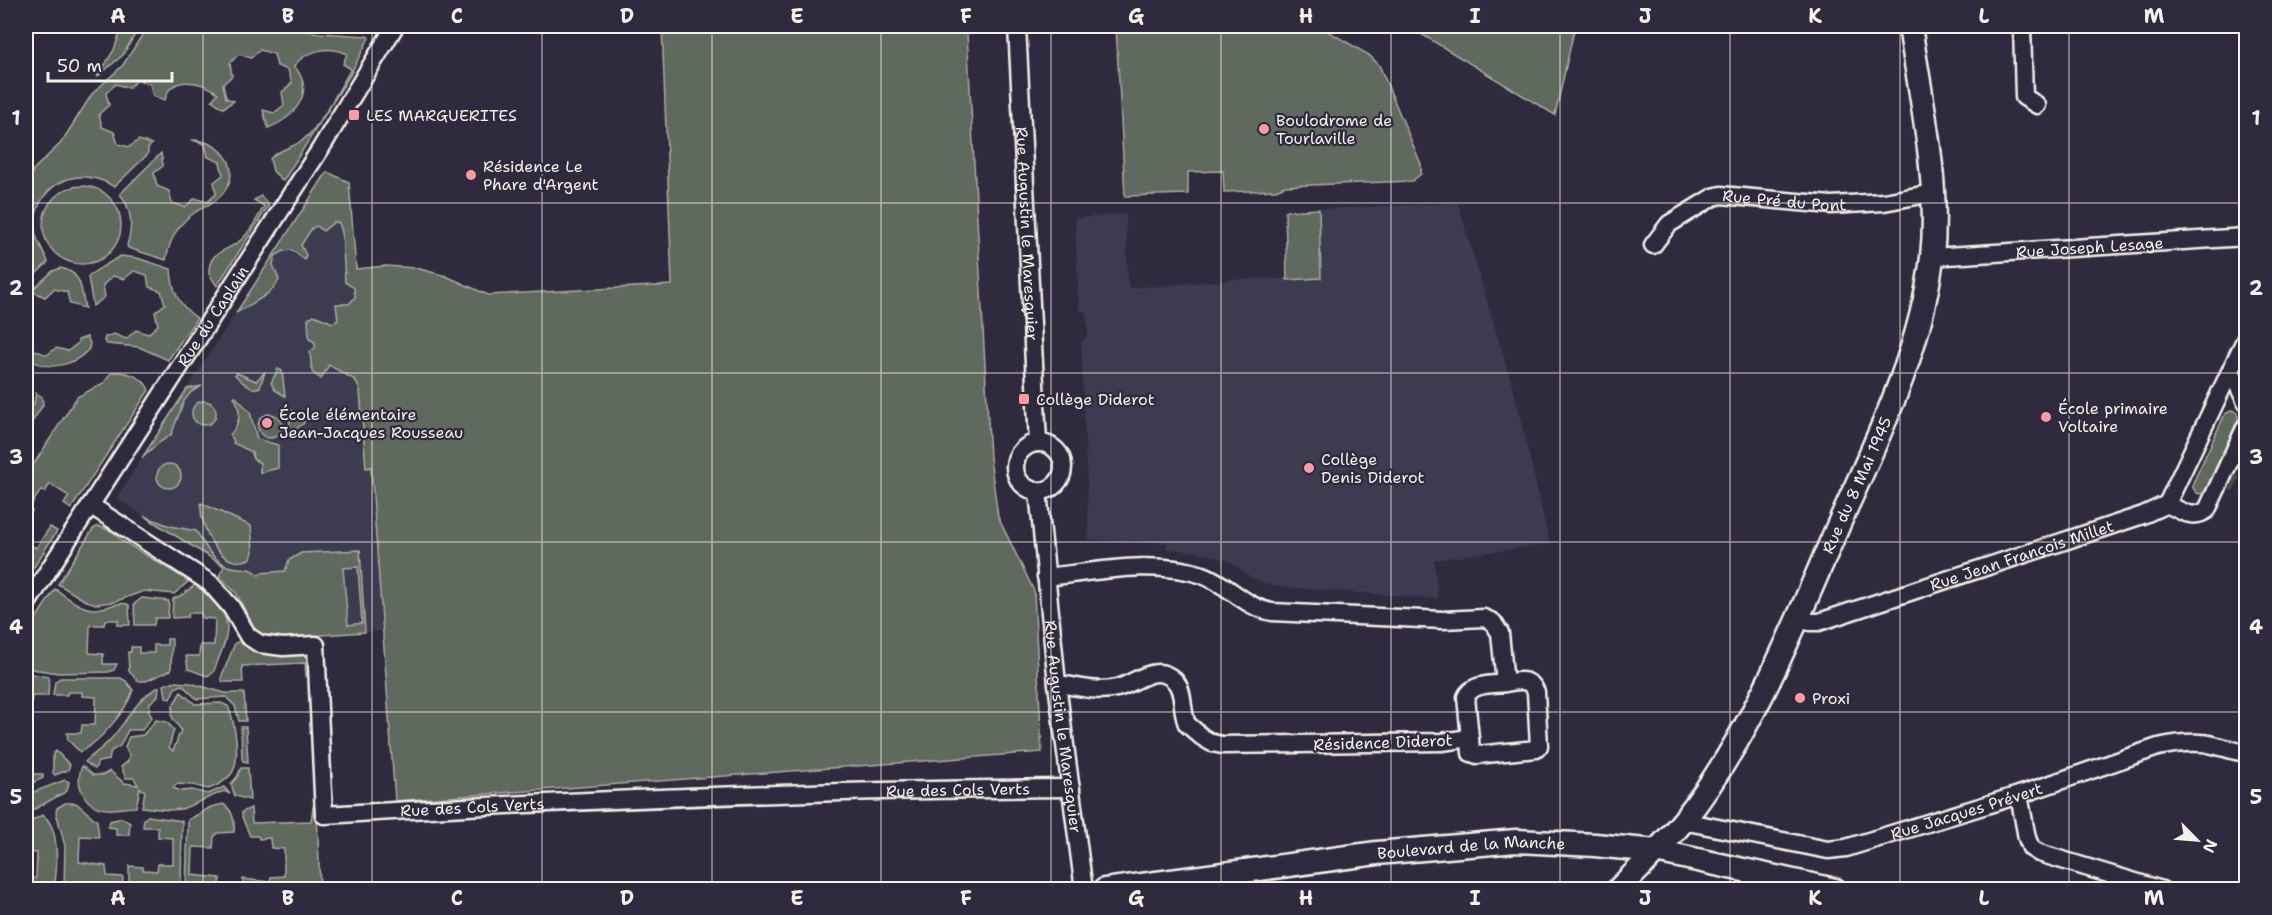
<svg xmlns="http://www.w3.org/2000/svg" width="2272" height="915" font-family="'Shantell Sans',sans-serif">
	<style>
		.built { fill: #3d3a50 }
		.green { fill: #61695d; stroke: #aaada2; stroke-width: 1.5; fill-rule: evenodd }
		.lines { fill: none; stroke-linecap: round; stroke-linejoin: round }
		.minor-tunnel { stroke: #4d4857; stroke-width: 16; stroke-dasharray: 16 8; stroke-linecap: butt }
		.minor-casing { stroke: #f4f1e8; stroke-width: 21 }
		.secondary-casing { stroke: #f4f1e8; stroke-width: 27 }
		.minor { stroke: #2f2a3d; stroke-width: 16 }
		.secondary { stroke: #2f2a3d; stroke-width: 22 }
		.grid { fill: none; stroke: #f4f1e8; stroke-width: 1.5; stroke-opacity: 0.55 }
		.poi-dot { fill: #ff9aa2; stroke: #2f2a3d; stroke-width: 2 }
		.labels { text-anchor: middle; stroke-width: 4.5; stroke-linejoin: round; paint-order: stroke }
		.poi-label { font-size: 16px; fill: #f4f1e8; stroke: #2f2a3d; text-anchor: start }
		.street-label { font-size: 16px; fill: #f4f1e8; stroke: #2f2a3d }
		.neatline { fill: none; stroke: #f4f1e8; stroke-width: 2 }
		.grid-label { font-size: 20px; text-anchor: middle; font-weight: bold; fill: #f4f1e8 }
	</style>
	<rect width="100%" height="100%" fill="#2f2a3d"/>
	<filter id="ink" filterUnits="userSpaceOnUse"><feTurbulence type="fractalNoise" baseFrequency=".0167" numOctaves="2"/><feDisplacementMap in="SourceGraphic" scale="12" xChannelSelector="R" yChannelSelector="G"/><feConvolveMatrix kernelMatrix="1 2 1 2 8 2 1 2 1" color-interpolation-filters="sRGB"/></filter>
	<g filter="url(#ink)">
		<!-- built -->
		<g class="built">
			<path d="M327,172L349,182L383,631L279,638L264,636L255,629L236,593L219,576L224,566L116,498Z"/>
			<path d="M1458,203L1515,395L1550,544L1434,560L1438,599L1272,586L1253,579L1231,562L1204,553L1167,549V543L1089,540L1081,341L1088,336L1086,312L1079,310L1075,218L1126,214L1128,288L1241,279L1321,278L1319,209Z"/>
		</g>
		<!-- green -->
		<g class="green">
			<path d="M122,26H140L123,55L97,77L114,50Z"/>
			<path d="M148,26H274L319,33L367,36L369,38L350,75L283,181L273,171L270,159C278,149 293,148 303,140C320,127 339,89 351,69L343,64L347,54C329,45 307,50 294,66C317,92 294,118 268,128L263,110L274,113L284,105L282,92L292,83L288,70L277,66L274,54L260,50L251,58L239,54L230,63L232,76L223,84L226,98L234,101L223,108L212,100L218,93C203,81 170,74 165,100L153,96L150,84L138,80L128,88L116,84L106,93L109,105L99,114L102,127L114,132L118,144L129,147L139,140L152,144L148,148V154L114,187C82,164 37,182 35,223C33,238 43,248 48,262L26,284V266L31,261L26,247V189L33,170L61,143L92,94L123,65Z"/>
			<path d="M662,26H972L967,33L990,458L998,517L1034,591L1042,752L395,801L371,467L366,468L360,390L355,380L329,365L321,379L312,372L310,352L315,348V342L309,339L308,319L314,315L333,323L338,320L336,304H349L355,297L354,288L345,282L342,232L339,223L334,222L323,231L317,226L312,228L301,245L306,255L305,260L292,250L284,251L275,256L273,265L279,280C272,295 250,304 236,313L327,172L349,182L356,269L385,266L416,268L446,276L488,295L672,285Z"/>
			<path d="M1116,26H1319L1369,55L1379,65L1421,164V174L1412,181L1285,186L1276,190L1224,192L1223,171L1188,172V194L1125,196Z"/>
			<path d="M1408,26H1575L1555,115Z"/>
			<path d="M192,140C217,140 242,163 226,189C218,203 206,205 194,213C178,224 169,242 166,260L128,248L127,245C133,227 132,209 120,194L161,153L163,166L154,173L157,186L169,191L172,203L185,207L195,198L207,202L216,194L214,182L223,175L220,162L208,157L205,144Z"/>
			<circle cx="82" cy="225" r="39"/>
			<path d="M261,196L269,205L217,286L209,274C208,248 229,253 243,238C252,229 258,217 264,206L254,200Z"/>
			<path d="M1319,209L1321,278L1287,280L1285,211Z"/>
			<path d="M121,256L137,258L171,269C172,291 179,306 197,318L168,360L139,347L107,344L104,341L105,337L114,334L126,339L136,330L148,334L158,325L155,312L165,304L161,291L149,287L147,275L134,271L124,279L113,276L103,285L105,297L93,306L88,277C91,273 114,260 121,256Z"/>
			<path d="M61,268C83,273 81,290 85,308L70,304L67,292L54,289L45,297L31,291L53,271Z"/>
			<path d="M87,337L90,343L89,349C73,367 46,372 26,357V337L31,340L34,350L47,355L56,348L68,351L78,343V340Z"/>
			<path d="M278,369L282,371L285,396L275,390L271,383Z"/>
			<path d="M115,372C128,372 144,377 149,390L71,509L64,504L69,496L50,484L45,492L41,490L29,508L32,511L26,522V476L77,397L104,383L110,374Z"/>
			<path d="M265,372L260,387C250,392 242,381 235,375L237,373L256,381Z"/>
			<path d="M202,386L191,392L184,401L171,435L157,444L142,458L187,389Z"/>
			<path d="M36,393L42,397L43,405L26,431V402L34,404Z"/>
			<path d="M235,396L250,412L257,439L278,445V468L260,473V463L253,459L252,452L233,443L234,441L230,435C241,423 242,411 234,397Z"/>
			<circle cx="204" cy="413" r="12"/>
			<path d="M288,407L303,419L304,423L293,431L292,436L289,433L290,421L286,413Z"/>
			<path d="M2232,410L2238,413V420L2206,490L2201,494L2197,493L2193,488V483L2225,414Z"/>
			<circle cx="270" cy="426" r="12"/>
			<circle cx="169" cy="476" r="12"/>
			<path d="M201,503L251,526L253,552L251,558C221,575 199,526 201,503Z"/>
			<path d="M144,516L170,526L196,531C205,545 211,559 228,566C239,570 252,566 259,575L260,573L285,571L289,560L301,553L360,550L365,632L279,638L264,636L255,629L236,593L219,576L224,566ZM358,567L362,623L348,625L343,568Z"/>
			<path d="M98,526L114,532L121,540L189,581L174,594L144,591L114,602L96,604L84,600L58,584L93,529Z"/>
			<path d="M50,527L57,531L34,567L26,574V542L36,548Z"/>
			<path d="M195,585C238,618 231,628 213,673L207,676L188,669L186,656H199L200,645H214L215,619L202,618L201,613H189L188,617L172,618L173,599L182,595Z"/>
			<path d="M55,589C66,596 79,608 93,609C104,610 120,600 129,605L130,625H118V620H105L104,625H90L89,653L103,654V664H117L114,670L109,672L58,673L26,668V634Z"/>
			<path d="M142,598L169,601L168,618H155L154,625H135L134,604Z"/>
			<path d="M167,639H172L171,670L146,681H138L129,671L128,652H131V647H139V653H154V645H167Z"/>
			<path d="M240,641L264,653H302C309,659 313,669 306,676L305,663L242,666L243,682H223L221,678L235,643Z"/>
			<path d="M26,673L49,677L48,696H32L31,704H26Z"/>
			<path d="M60,678H121L126,681L133,690C127,710 99,743 80,752L68,740L67,733H81L82,725H95L96,697L82,696V692H68L67,695H53L55,682Z"/>
			<path d="M173,682L190,683L225,693H244L246,721H239L235,706L226,697L197,699L182,685L175,688L170,699L166,697L164,685Z"/>
			<path d="M159,687L158,696L150,703L149,712L152,717L142,730H128L120,746L111,751L109,760L98,762L95,769L85,762C93,754 103,748 110,740C126,723 138,696 159,687Z"/>
			<path d="M181,692L195,704L221,703L228,706C235,722 241,758 232,773C226,781 217,786 208,789L193,785L177,784L173,788L181,791L192,790L208,794L224,787L230,794L224,791L182,809L169,810L142,807L145,791L140,788L136,807C126,807 117,810 107,809C85,808 74,785 82,766L93,775H103L110,771L124,783L138,785L134,778H126L121,767L128,761L129,755L125,747L129,737L143,735L156,720L167,722L174,730L169,747L173,751L181,730L172,717L173,705Z"/>
			<path d="M241,727H246L248,762L243,761L242,758Z"/>
			<path d="M56,751L70,765L68,770L55,775L53,773V754Z"/>
			<path d="M241,768H248L250,800L235,796L231,784L237,777Z"/>
			<path d="M26,774H43V778L26,786Z"/>
			<path d="M65,780L69,782L67,791L26,814V795Z"/>
			<path d="M65,803H76L97,821L99,837L80,836L79,862L106,866L107,876L123,877L122,889H64L65,846L56,812L57,808Z"/>
			<path d="M223,804C233,810 235,821 234,832L218,833L214,837L213,848L193,847L192,875L220,878V887H236L235,889H186L188,820L211,807Z"/>
			<path d="M313,807L317,811L320,889H243V879L270,882L271,877L284,876V849L271,848L270,838L259,839L258,836H250L242,817V812L251,808L252,823L311,821Z"/>
			<path d="M42,815C61,825 57,871 54,889H26V879L36,878L37,853L26,852V824Z"/>
			<path d="M148,816L182,821L181,889H129V866L143,867V870L157,871L158,864H173V838L158,837V827H143L144,819Z"/>
			<path d="M122,818L130,823L129,835H116V828L108,827L110,821Z"/>
		</g>
		<g class="lines">
			<!-- minor-tunnel -->
			<path class="minor-tunnel" d="M2222,477L2246,489"/>
			<!-- minor casing -->
			<g class="minor-casing">
				<g id="minor">
					<path id="s1" d="M1017,26L1038,443"/>
					<path d="M2022,26L2024,97L2037,105"/>
					<path id="s2" d="M1653,245L1669,224L1713,197L1721,195L1831,205L1884,202L1933,193"/>
					<path id="s3" d="M1932,257L2246,237"/>
					<path d="M2231,371L2246,402"/>
					<circle cx="1039" cy="467" r="24"/>
					<path id="s4" d="M1038,491L1057,684L1084,890"/>
					<path d="M2167,504L2246,338"/>
					<path id="s5" d="M90,505L210,583L231,607L248,636L260,644L283,647L316,645L324,815C573,800 822,790 1071,788"/>
					<path d="M1046,577C1096,572 1153,559 1203,575C1228,584 1244,607 1272,612L1443,620L1484,618L1493,622L1500,633L1505,683C1491,685 1472,683 1466,697L1470,738L1442,742L1222,745L1212,743L1202,737L1187,724C1181,711 1185,690 1174,680C1155,662 1135,684 1117,688C1096,693 1078,686 1057,684"/>
					<path id="s6" d="M26,605L321,148L395,26"/>
					<path id="s7" d="M1797,618L1810,622H1819L2143,515L2167,504C2181,511 2193,520 2207,510L2246,426"/>
					<path d="M1470,738L1471,753L1477,755L1536,749L1539,746L1536,692C1530,677 1519,681 1505,683"/>
					<path d="M2019,795L2027,838L2031,848L2039,853L2162,890"/>
					<path id="s8" d="M1683,821L1828,850L1846,848L2019,795L2158,747C2172,744 2186,742 2201,743C2213,743 2240,754 2246,752"/>
					<path d="M1750,890L1754,872"/>
				</g>
			</g>
			<!-- secondary casing -->
			<g class="secondary-casing">
				<g id="secondary">
					<path id="s9" d="M1105,890L1377,853L1516,841L1595,845L1656,851L1835,890"/>
					<path id="s10" d="M1618,890C1640,867 1664,845 1684,820C1755,730 1796,621 1842,517C1880,433 1921,350 1932,257C1940,183 1921,100 1910,26"/>
				</g>
			</g>
			<!-- minor -->
			<use href="#minor" class="minor"/>
			<!-- secondary -->
			<use href="#secondary" class="secondary"/>
		</g>
	</g>
	<!-- grid -->
	<path class="grid" d="M203,26V890M372,26V890M542,26V890M712,26V890M881,26V890M1051,26V890M1221,26V890M1391,26V890M1560,26V890M1730,26V890M1900,26V890M2069,26V890M26,203H2246M26,373H2246M26,542H2246M26,712H2246"/>
	<!-- markers -->
	<g class="poi-dot">
		<rect x="348" y="109" width="12" height="12" rx="3"/>
		<circle cx="1264" cy="129" r="6"/>
		<circle cx="471" cy="175" r="6"/>
		<rect x="1018" y="393" width="12" height="12" rx="3"/>
		<circle cx="2046" cy="417" r="6"/>
		<circle cx="267" cy="423" r="6"/>
		<circle cx="1309" cy="468" r="6"/>
		<circle cx="1800" cy="698" r="6"/>
	</g>
	<g class="labels">
		<!-- poi labels -->
		<g class="poi-label">
			<text x="366" y="121">LES MARGUERITES</text>
			<text x="1276" y="126">Boulodrome de<tspan x="1276" dy="18">Tourlaville</tspan></text>
			<text x="483" y="172">Résidence Le<tspan x="483" dy="18">Phare d'Argent</tspan></text>
			<text x="1036" y="405">Collège Diderot</text>
			<text x="2058" y="414">École primaire<tspan x="2058" dy="18">Voltaire</tspan></text>
			<text x="279" y="420">École élémentaire<tspan x="279" dy="18">Jean-Jacques Rousseau</tspan></text>
			<text x="1321" y="465">Collège<tspan x="1321" dy="18">Denis Diderot</tspan></text>
			<text x="1812" y="704">Proxi</text>
		</g>
		<!-- street labels -->
		<g class="street-label">
			<text dy="6" stroke="none"><textPath href="#s2" startOffset="150">Rue Pré du Pont</textPath></text>
			<text dy="6" stroke="none"><textPath href="#s1" startOffset="208">Rue Augustin le Maresquier</textPath></text>
			<text dy="6" stroke="none"><textPath href="#s3" startOffset="158">Rue Joseph Lesage</textPath></text>
			<text dy="6" stroke="none"><textPath href="#s6" startOffset="344">Rue du Caplain</textPath></text>
			<text dy="6" stroke="none"><textPath href="#s10" startOffset="474">Rue du 8 Mai 1945</textPath></text>
			<text dy="6" stroke="none"><textPath href="#s7" startOffset="236">Rue Jean François Millet</textPath></text>
			<text dy="6" stroke="none"><textPath href="#s4" startOffset="237">Rue Augustin le Maresquier</textPath></text>
			<text transform="translate(1383 742) rotate(-2)" y="6">Résidence Diderot</text>
			<text dy="6" stroke="none"><textPath href="#s5" startOffset="1084">Rue des Cols Verts</textPath></text>
			<text dy="6" stroke="none"><textPath href="#s5" startOffset="598">Rue des Cols Verts</textPath></text>
			<text dy="6" stroke="none"><textPath href="#s8" startOffset="292">Rue Jacques Prévert</textPath></text>
			<text dy="6" stroke="none"><textPath href="#s9" startOffset="369">Boulevard de la Manche</textPath></text>
		</g>
	</g>
	<!-- margin -->
	<rect width="2272" height="915" fill="none" stroke="#2f2a3d" stroke-width="66"/>
	<!-- north arrow -->
	<g transform="translate(2197 840) rotate(115)" stroke="#2f2a3d" stroke-width="4.5" paint-order="stroke">
	<path d="M0-4.5L10 22L0 15L-10 22Z" fill="#f4f1e8"/>
	<text y="-9" font-size="16" font-weight="bold" text-anchor="middle" fill="#f4f1e8">N</text>
	</g>
	<!-- scale -->
	<path d="M48 72v9h124v-9" fill="none" stroke="#f4f1e8" stroke-width="3"/>
	<text x="57" y="72" font-size="18" fill="#f4f1e8" stroke="#2f2a3d" stroke-width="4.5" paint-order="stroke">50 m</text>
	<rect x="33" y="33" width="2206" height="849" class="neatline"/>
	<g class="grid-label">
		<text x="118" y="23">A</text>
		<text x="288" y="23">B</text>
		<text x="457" y="23">C</text>
		<text x="627" y="23">D</text>
		<text x="797" y="23">E</text>
		<text x="966" y="23">F</text>
		<text x="1136" y="23">G</text>
		<text x="1306" y="23">H</text>
		<text x="1475" y="23">I</text>
		<text x="1645" y="23">J</text>
		<text x="1815" y="23">K</text>
		<text x="1984" y="23">L</text>
		<text x="2154" y="23">M</text>
		<text x="16" y="125">1</text>
		<text x="2256" y="125">1</text>
		<text x="16" y="295">2</text>
		<text x="2256" y="295">2</text>
		<text x="16" y="464">3</text>
		<text x="2256" y="464">3</text>
		<text x="16" y="634">4</text>
		<text x="2256" y="634">4</text>
		<text x="16" y="804">5</text>
		<text x="2256" y="804">5</text>
		<text x="118" y="905">A</text>
		<text x="288" y="905">B</text>
		<text x="457" y="905">C</text>
		<text x="627" y="905">D</text>
		<text x="797" y="905">E</text>
		<text x="966" y="905">F</text>
		<text x="1136" y="905">G</text>
		<text x="1306" y="905">H</text>
		<text x="1475" y="905">I</text>
		<text x="1645" y="905">J</text>
		<text x="1815" y="905">K</text>
		<text x="1984" y="905">L</text>
		<text x="2154" y="905">M</text>
	</g>
</svg>
